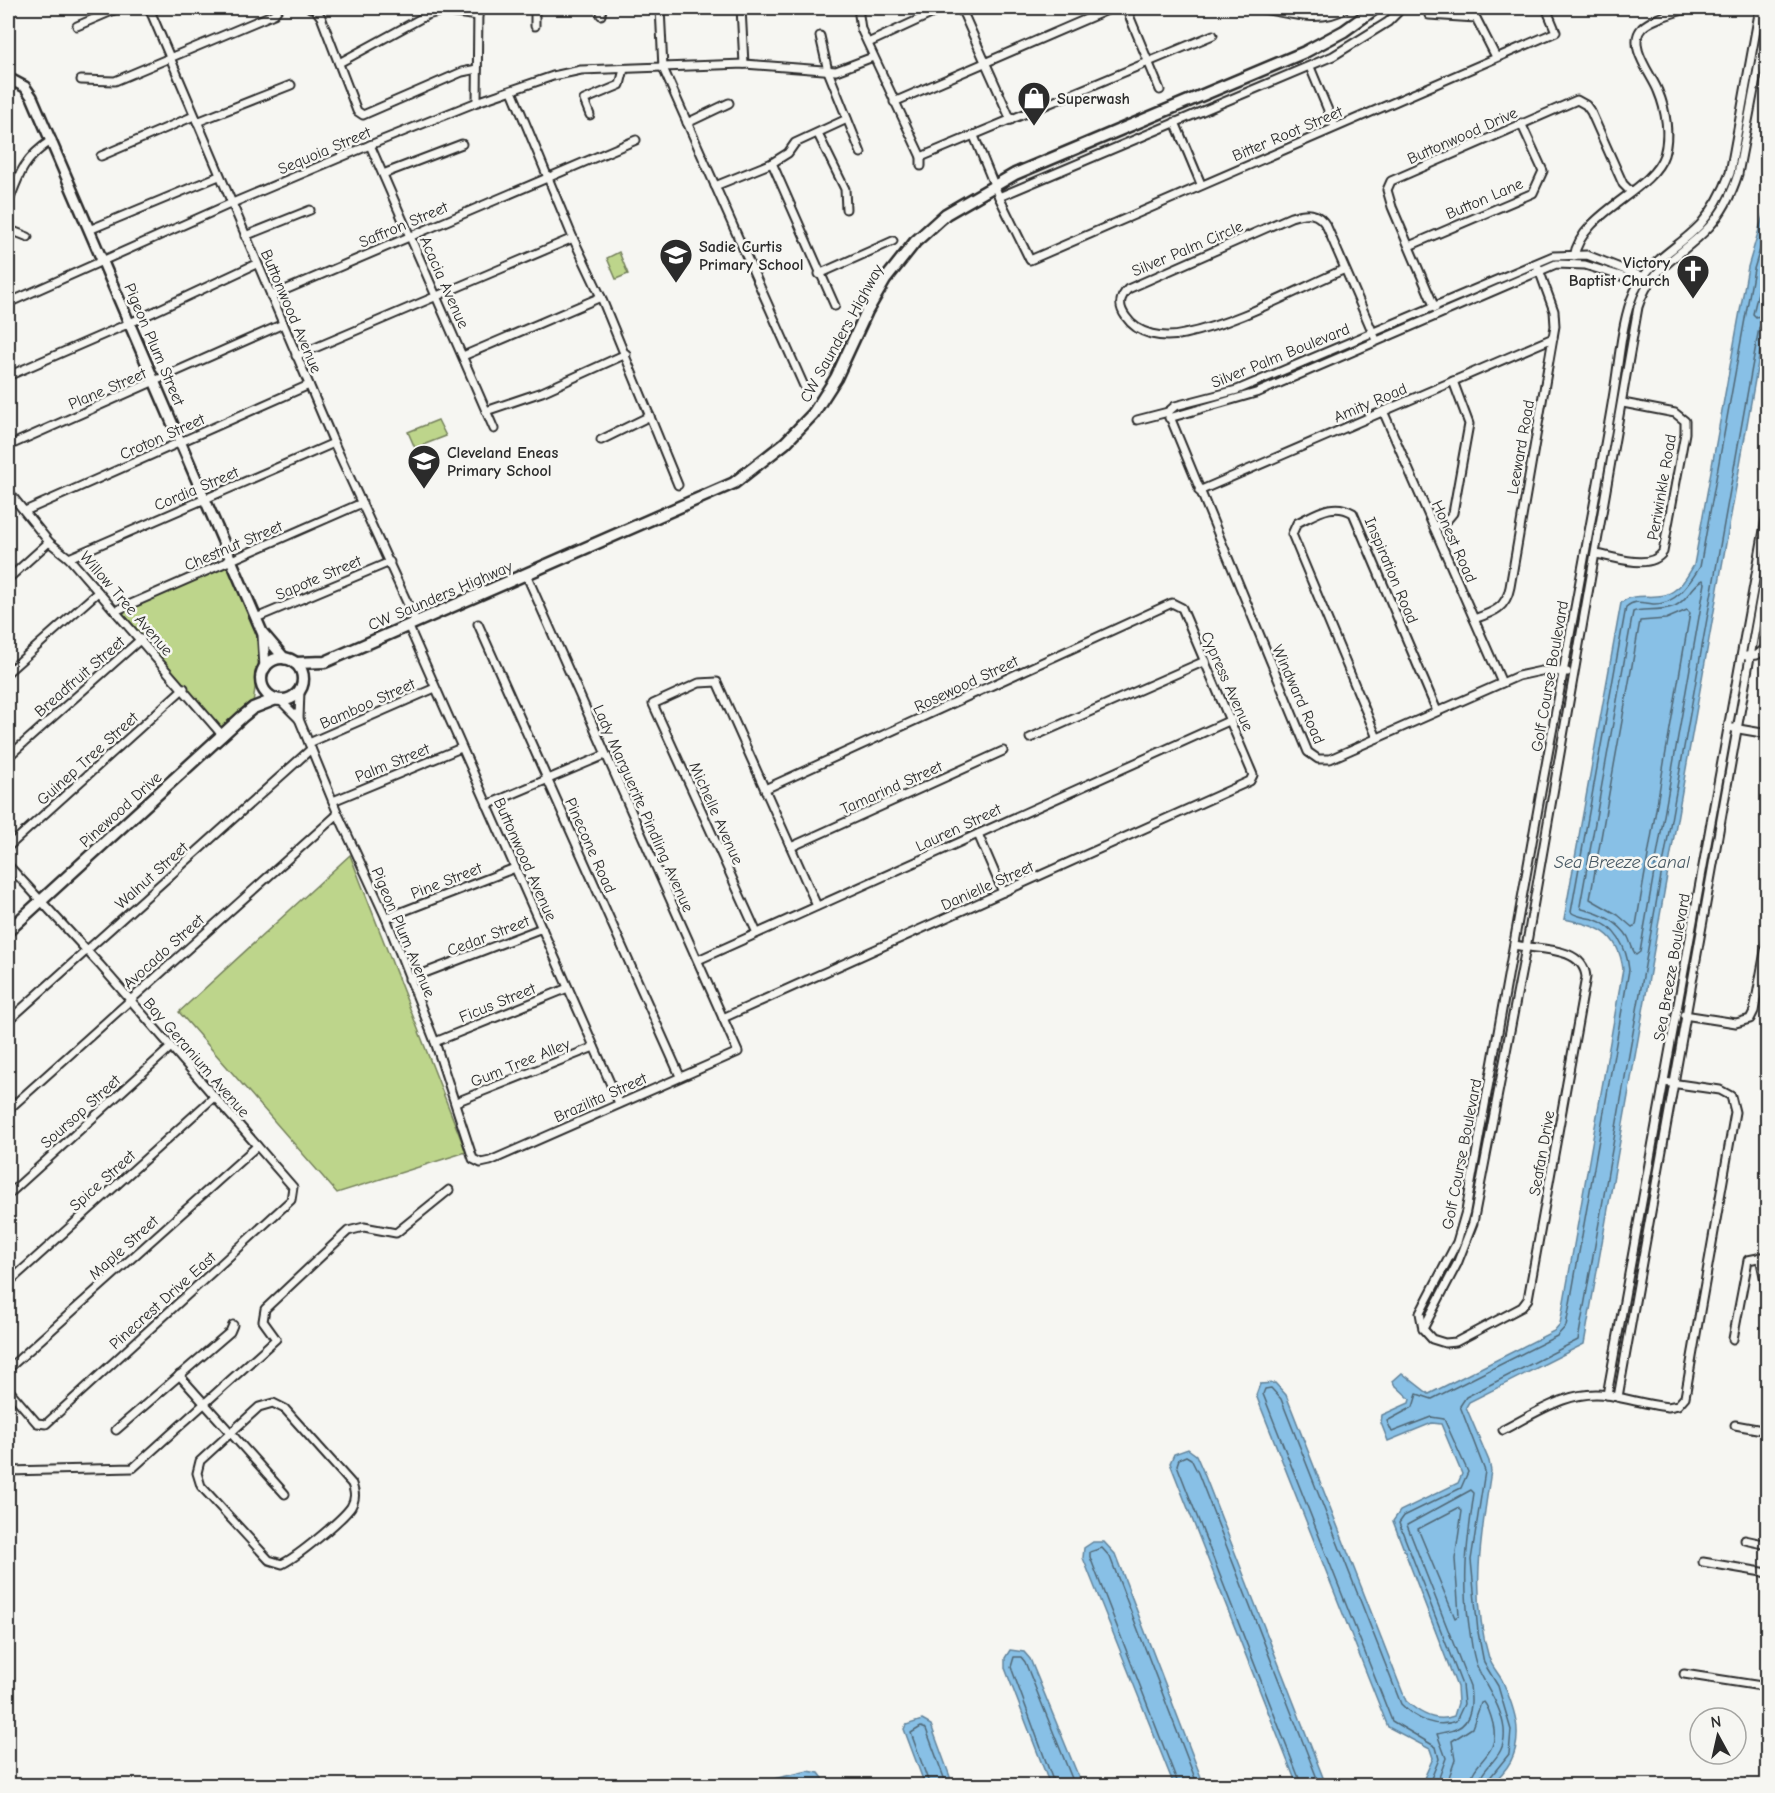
<svg xmlns="http://www.w3.org/2000/svg" width="1775" height="1793" font-family="'Comic Neue',sans-serif">
	<style>
		.green { fill: #bdd58b; stroke: #74805b; stroke-width: 1.5 }
		.water { fill: #88c0e6; stroke: #63849b; stroke-width: 1.5 }
		.lines { fill: none; stroke-linecap: round; stroke-linejoin: round }
		.shore { stroke: #506776; stroke-width: 1.5 }
		.minor-casing { stroke: #2b2b2b; stroke-width: 11 }
		.tertiary-casing { stroke: #2b2b2b; stroke-width: 14 }
		.secondary-casing { stroke: #2b2b2b; stroke-width: 15 }
		.minor { stroke: #f6f6f2; stroke-width: 7 }
		.tertiary { stroke: #f6f6f2; stroke-width: 9 }
		.secondary { stroke: #f6f6f2; stroke-width: 10 }
		.labels { text-anchor: middle; stroke-width: 5; stroke-linejoin: round; paint-order: stroke }
		.poi-label { font-size: 16px; font-weight: bold; fill: #2b2b2b; stroke: #f6f6f2; text-anchor: start }
		.street-label { font-size: 16px; fill: #2b2b2b; stroke: #f6f6f2 }
		.water-label { font-size: 18px; font-style: italic; fill: #475863; stroke: #f6f6f2 }
	</style>
	<rect width="100%" height="100%" fill="#f6f6f2"/>
	<filter id="ink" filterUnits="userSpaceOnUse"><feTurbulence type="fractalNoise" baseFrequency=".0167" numOctaves="2"/><feDisplacementMap in="SourceGraphic" scale="12" xChannelSelector="R" yChannelSelector="G"/><feConvolveMatrix kernelMatrix="1 2 1 2 8 2 1 2 1" color-interpolation-filters="sRGB"/></filter>
	<g filter="url(#ink)">
		<!-- green -->
		<g class="green">
			<path d="M619,252L628,274L616,279L607,258Z"/>
			<path d="M438,420L446,436L415,448L408,432Z"/>
			<path d="M228,565L258,636L261,664L257,673L253,703L221,728L122,612Z"/>
			<path d="M350,855L466,1152L337,1193L179,1012Z"/>
		</g>
		<!-- water -->
		<g class="water">
			<path d="M1767,202V312L1584,1344L1469,1402L1466,1407L1489,1461L1491,1471C1481,1535 1470,1594 1489,1658C1492,1667 1499,1674 1503,1682C1509,1696 1517,1716 1517,1731C1518,1755 1508,1770 1490,1785H1421L1433,1758L1430,1749L1388,1727L1256,1395L1260,1384L1275,1383L1286,1395L1406,1701C1419,1713 1436,1723 1454,1716L1458,1703L1457,1687L1393,1521L1400,1511L1458,1483L1462,1474L1441,1424L1432,1423L1388,1441L1381,1423L1382,1415L1409,1403L1410,1399L1394,1384L1393,1381L1402,1373L1429,1394L1554,1331L1560,1324L1623,969C1618,931 1597,926 1564,919L1621,603C1637,589 1659,604 1676,589C1684,584 1689,573 1694,565L1748,267Z"/>
			<path d="M1188,1449L1196,1455L1203,1471L1326,1785H1297L1170,1463L1174,1454Z"/>
			<path d="M1093,1542H1104L1115,1554L1204,1785H1174L1083,1558L1084,1548Z"/>
			<path d="M1010,1650L1024,1652L1030,1659L1082,1785H1050L1005,1668V1658Z"/>
			<path d="M922,1720L931,1725L953,1785H925L904,1729L906,1725Z"/>
			<path d="M808,1771L819,1773L828,1785H747Z"/>
		</g>
		<g class="lines">
			<!-- shore -->
			<g class="shore">
				<path d="M1768,249L1753,314L1756,317L1768,314"/>
				<path d="M1703,580L1705,583L1640,952L1636,955C1632,950 1631,943 1628,937C1618,921 1599,913 1582,909L1580,906L1633,612C1640,608 1660,612 1675,606C1688,600 1692,585 1703,580Z"/>
				<path d="M1687,610L1690,613L1636,925L1632,927L1618,915L1590,899L1640,621L1666,619Z"/>
				<path d="M1458,1508L1462,1511L1455,1559L1459,1615L1455,1618L1418,1529Z"/>
				<path d="M930,1786L911,1733L921,1727L926,1729L947,1786"/>
				<path d="M1055,1786L1011,1667L1014,1657H1021L1025,1662L1075,1786"/>
				<path d="M1179,1786L1090,1557V1552L1102,1548L1110,1557L1198,1786"/>
				<path d="M1302,1786L1177,1465L1179,1459L1186,1456L1191,1459L1198,1473L1320,1786"/>
				<path d="M1428,1786L1439,1759L1436,1747L1392,1721L1263,1394L1265,1389L1271,1388L1281,1399L1401,1704C1415,1719 1436,1729 1456,1721L1464,1704L1462,1685L1399,1523L1404,1516L1461,1488L1468,1472L1444,1419L1431,1417L1392,1432L1387,1421L1413,1407L1417,1394L1432,1399L1557,1336L1566,1326L1629,970C1627,948 1616,926 1593,919C1585,917 1576,917 1571,912L1626,607C1635,599 1642,603 1653,604C1676,605 1689,584 1700,567L1754,269L1768,223"/>
				<path d="M1436,1786L1446,1758L1437,1734C1443,1732 1450,1732 1456,1729C1473,1722 1472,1701 1470,1686L1407,1525L1471,1490L1474,1493C1467,1543 1462,1575 1469,1626C1471,1638 1472,1654 1477,1666C1486,1687 1501,1705 1504,1729C1507,1761 1480,1764 1479,1786"/>
				<path d="M1446,1786L1455,1760L1452,1741L1472,1728L1481,1703L1484,1702C1489,1708 1491,1716 1493,1724C1501,1757 1471,1759 1470,1786"/>
				<path d="M1487,1786L1488,1780L1509,1754L1511,1730L1498,1686L1484,1663L1478,1632L1471,1560L1485,1471L1460,1406L1466,1397L1578,1340L1759,328L1762,323L1768,322"/>
			</g>
			<!-- minor casing -->
			<g class="minor-casing">
				<g id="minor">
					<path d="M149,8L334,443L416,622"/>
					<path d="M310,8L315,9L321,17L357,111L363,115L462,72L477,69"/>
					<path d="M535,8V26"/>
					<path d="M660,8L663,68L804,386"/>
					<path d="M741,8L744,64"/>
					<path d="M858,8L861,29L921,157V166"/>
					<path d="M961,8L1011,120"/>
					<path d="M1126,8L1160,90"/>
					<path d="M1257,8C1284,12 1321,25 1346,8"/>
					<path d="M601,15L602,8"/>
					<path d="M1429,15L1476,18L1496,57"/>
					<path d="M77,26L119,8"/>
					<path d="M820,36L828,71L861,153"/>
					<path d="M868,43L944,8"/>
					<path d="M339,63L427,15L442,11L478,16"/>
					<path d="M1310,67L1335,127"/>
					<path d="M81,80L115,81L274,14L279,8"/>
					<path d="M512,91L573,238L601,297L678,485"/>
					<path d="M477,102L478,8"/>
					<path d="M894,102L1112,8"/>
					<path d="M590,115L584,100L620,85L624,69"/>
					<path d="M197,122L291,85"/>
					<path d="M1175,122L1201,184"/>
					<path d="M687,123L729,103"/>
					<path d="M818,134L845,189L846,209"/>
					<path d="M974,136L999,197L1030,260L1556,32L1546,8"/>
					<path d="M370,145L494,429"/>
					<path d="M101,156L194,116"/>
					<path d="M921,157L1213,35"/>
					<path d="M772,163L788,153L795,143L847,119"/>
					<path d="M383,174L462,144"/>
					<path d="M715,186L772,163L835,306"/>
					<path d="M999,197L1333,56L1388,22L1398,12"/>
					<path d="M8,204C19,174 24,158 52,140"/>
					<path d="M8,229L28,237"/>
					<path d="M89,230L219,176"/>
					<path d="M245,236L310,210"/>
					<path d="M1409,246L1533,193L1543,171L1521,123"/>
					<path d="M1574,257C1581,212 1652,192 1664,155C1670,135 1666,110 1658,91C1652,75 1626,45 1642,28C1652,18 1675,13 1689,8"/>
					<path d="M1345,269C1294,291 1238,323 1184,334C1163,339 1138,335 1126,317C1118,306 1119,298 1128,289L1291,217C1307,212 1318,211 1327,227L1376,340"/>
					<path d="M819,274L893,241"/>
					<path d="M271,296L636,140"/>
					<path d="M8,303L230,204L370,145L477,102L553,76L581,70L744,64L836,71L873,57"/>
					<path d="M1435,308L1392,207L1387,190L1391,181L1577,100L1586,105L1591,112L1623,184L1630,191"/>
					<path d="M296,356L573,238"/>
					<path d="M463,356L601,297"/>
					<path d="M8,376L130,323L256,264"/>
					<path d="M486,411L542,392L626,354"/>
					<path d="M1383,411L1502,683"/>
					<path d="M1169,418L1259,392L1556,264L1585,265L1643,283"/>
					<path d="M1137,420L1168,412"/>
					<path d="M601,440L650,416"/>
					<path d="M8,446L283,324"/>
					<path d="M8,491L49,542L69,558L223,736"/>
					<path d="M1199,491L1553,338"/>
					<path d="M25,511L309,385"/>
					<path d="M1434,527L1448,519L1453,513L1469,424L1453,381"/>
					<path d="M1596,554C1616,557 1650,571 1663,552L1685,433V421L1675,413L1623,403"/>
					<path d="M69,558L334,443"/>
					<path d="M8,579L49,542"/>
					<path d="M115,611L362,503"/>
					<path d="M256,618L390,562"/>
					<path d="M1474,619C1494,612 1506,608 1510,587L1555,326L1554,311L1538,267"/>
					<path d="M478,624L680,1076"/>
					<path d="M408,625L619,1103"/>
					<path d="M1746,656L1757,655L1768,646"/>
					<path d="M8,672L98,592"/>
					<path d="M1567,672L1541,671L1518,676L1330,759H1318L1308,752L1168,412L1175,406L1237,390L1553,256L1587,255L1646,278"/>
					<path d="M280,700L299,719L338,814L386,918L435,1042L473,1159L481,1163L490,1161L738,1052L526,574"/>
					<path d="M299,719L300,690"/>
					<path d="M1733,728L1768,734"/>
					<path d="M1030,738L1205,661"/>
					<path d="M1377,738L1292,534L1297,523C1316,514 1333,501 1353,513L1437,711"/>
					<path d="M309,743L435,688"/>
					<path d="M8,757L141,639"/>
					<path d="M333,801L461,748"/>
					<path d="M487,805L605,755"/>
					<path d="M978,834L1003,892"/>
					<path d="M8,847L184,688"/>
					<path d="M791,847L1003,751"/>
					<path d="M8,865L100,965L293,1187L291,1200L46,1424L37,1423L8,1389"/>
					<path d="M386,918L515,868"/>
					<path d="M757,933L653,704L699,683L717,682L817,906"/>
					<path d="M1514,945C1538,950 1583,946 1586,977L1528,1299L1522,1307L1456,1342L1445,1343L1432,1339L1423,1329L1420,1313L1457,1242L1466,1211C1505,994 1543,776 1584,559C1594,503 1605,448 1614,392C1619,362 1621,329 1631,300C1645,261 1674,252 1700,225C1714,209 1723,192 1730,173L1760,8"/>
					<path d="M698,960L1231,720"/>
					<path d="M409,979L542,928"/>
					<path d="M1684,1015L1736,1023L1750,1019L1754,1011L1768,935"/>
					<path d="M723,1018L1250,781L1253,775L1182,608L1172,603L765,789"/>
					<path d="M8,1021L311,749"/>
					<path d="M435,1042L568,988"/>
					<path d="M456,1102L594,1047"/>
					<path d="M8,1110L338,814"/>
					<path d="M8,1195L170,1048"/>
					<path d="M1760,1257L1768,1296"/>
					<path d="M8,1283L214,1097"/>
					<path d="M1423,1329L1457,1264L1473,1223L1526,948L1638,307C1651,265 1681,257 1709,227C1723,212 1732,193 1738,174L1768,16"/>
					<path d="M1733,1339L1748,1260L1768,1256"/>
					<path d="M8,1369L257,1146"/>
					<path d="M179,1375L285,1494"/>
					<path d="M1607,1395L1768,508"/>
					<path d="M1618,1397L1768,556"/>
					<path d="M273,1403L285,1409L352,1484C355,1493 356,1498 351,1507C342,1520 297,1557 282,1564L269,1560L201,1486L197,1473L200,1461L259,1407Z"/>
					<path d="M1735,1425L1768,1431"/>
					<path d="M116,1430L230,1332L233,1325"/>
					<path d="M1503,1430C1536,1413 1569,1389 1608,1395C1628,1399 1648,1405 1668,1407L1678,1405L1685,1397L1735,1112L1731,1096L1720,1090L1664,1082"/>
					<path d="M8,1471L133,1468L276,1339L263,1321L265,1309L348,1231L364,1227L396,1233L449,1190"/>
					<path d="M1745,1540L1768,1545"/>
					<path d="M1703,1562L1768,1573"/>
					<path d="M1684,1674L1768,1687"/>
				</g>
			</g>
			<!-- tertiary casing -->
			<g class="tertiary-casing">
				<g id="tertiary">
					<path d="M8,16L10,8"/>
					<path d="M8,78L25,87L32,97L262,632L285,659"/>
					<path d="M263,635L265,668"/>
				</g>
			</g>
			<!-- secondary casing -->
			<g class="secondary-casing">
				<g id="secondary">
					<circle cx="282" cy="679" r="21"/>
					<path d="M295,663L325,662L734,483L785,443L813,414L836,378L867,311L885,280L915,242L946,214L1015,174L1305,52L1344,31L1376,8"/>
					<path d="M8,931L242,717L253,708L276,699"/>
				</g>
			</g>
			<!-- minor -->
			<use href="#minor" class="minor"/>
			<!-- tertiary -->
			<use href="#tertiary" class="tertiary"/>
			<!-- secondary -->
			<use href="#secondary" class="secondary"/>
		</g>
	</g>
	<!-- icons -->
	<defs>
		<g id="shop-pin" transform="scale(1.725)"><path d="M0 17L-7.5 6A9.5 9.5 0 1 1 7.5 6Z" fill="#2b2b2b" stroke="#f6f6f2"/><path d="M-5-2.5h2.3a2.7 3.5 0 0 1 5.4 0H5L5.5 6h-11ZM-1.5-2.5h3a1.5 2.3 0 0 0-3 0Z" fill="#fff"/></g>
		<g id="school-pin" transform="scale(1.725)"><path d="M0 17L-7.5 6A9.5 9.5 0 1 1 7.5 6Z" fill="#2b2b2b" stroke="#f6f6f2"/><path d="M0-5L7-2L0 1L-7-2ZM-4 1L0 2.5L4 1V4Q0 6-4 4Z" fill="#fff"/></g>
		<g id="church-pin" transform="scale(1.725)"><path d="M0 17L-7.5 6A9.5 9.5 0 1 1 7.5 6Z" fill="#2b2b2b" stroke="#f6f6f2"/><path d="M-1.2-6h2.4v3.5h3.3v2.4h-3.3V6h-2.4V-.1h-3.3v-2.4h3.3Z" fill="#fff"/></g>
	</defs>
	<g fill-rule="evenodd">
		<use href="#shop-pin" x="1034" y="98"/>
		<use href="#school-pin" x="676" y="255"/>
		<use href="#church-pin" x="1693" y="271"/>
		<use href="#school-pin" x="424" y="461"/>
	</g>
	<g class="labels">
		<!-- poi labels -->
		<g class="poi-label">
			<text x="1057" y="104">Superwash</text>
			<text x="699" y="252">Sadie Curtis<tspan x="699" dy="18">Primary School</tspan></text>
			<text x="1670" y="268" text-anchor="end">Victory<tspan x="1670" dy="18">Baptist Church</tspan></text>
			<text x="447" y="458">Cleveland Eneas<tspan x="447" dy="18">Primary School</tspan></text>
		</g>
		<!-- street labels -->
		<g class="street-label">
			<text transform="translate(1287 133) rotate(-23)" y="6">Bitter Root Street</text>
			<text transform="translate(1462 135) rotate(-24)" y="6">Buttonwood Drive</text>
			<text transform="translate(324 150) rotate(-23)" y="6">Sequoia Street</text>
			<text transform="translate(1484 198) rotate(-23)" y="6">Button Lane</text>
			<text transform="translate(403 224) rotate(-23)" y="6">Saffron Street</text>
			<text transform="translate(1187 248) rotate(-23)" y="6">Silver Palm Circle</text>
			<text transform="translate(445 282) rotate(66)" y="6">Acacia Avenue</text>
			<text transform="translate(292 311) rotate(67)" y="6">Buttonwood Avenue</text>
			<text transform="translate(841 333) rotate(-61)" y="6">CW Saunders Highway</text>
			<text transform="translate(155 344) rotate(67)" y="6">Pigeon Plum Street</text>
			<text transform="translate(1280 355) rotate(-22)" y="6">Silver Palm Boulevard</text>
			<text transform="translate(107 388) rotate(-23)" y="6">Plane Street</text>
			<text transform="translate(1370 402) rotate(-23)" y="6">Amity Road</text>
			<text transform="translate(162 436) rotate(-24)" y="6">Croton Street</text>
			<text transform="translate(1520 447) rotate(-80)" y="6">Leeward Road</text>
			<text transform="translate(1661 487) rotate(-80)" y="6">Periwinkle Road</text>
			<text transform="translate(196 488) rotate(-23)" y="6">Cordia Street</text>
			<text transform="translate(1455 541) rotate(66)" y="6">Honest Road</text>
			<text transform="translate(233 545) rotate(-23)" y="6">Chestnut Street</text>
			<text transform="translate(1392 570) rotate(67)" y="6">Inspiration Road</text>
			<text transform="translate(318 577) rotate(-23)" y="6">Sapote Street</text>
			<text transform="translate(440 595) rotate(-23)" y="6">CW Saunders Highway</text>
			<text transform="translate(127 603) rotate(49)" y="6">Willow Tree Avenue</text>
			<text transform="translate(79 676) rotate(-41)" y="6">Breadfruit Street</text>
			<text transform="translate(1549 676) rotate(-80)" y="6">Golf Course Boulevard</text>
			<text transform="translate(1228 681) rotate(66)" y="6">Cypress Avenue</text>
			<text transform="translate(966 683) rotate(-25)" y="6">Rosewood Street</text>
			<text transform="translate(1299 694) rotate(66)" y="6">Windward Road</text>
			<text transform="translate(367 703) rotate(-24)" y="6">Bamboo Street</text>
			<text transform="translate(87 758) rotate(-42)" y="6">Guinep Tree Street</text>
			<text transform="translate(392 762) rotate(-22)" y="6">Palm Street</text>
			<text transform="translate(891 787) rotate(-24)" y="6">Tamarind Street</text>
			<text transform="translate(644 808) rotate(66)" y="6">Lady Marguerite Pindling Avenue</text>
			<text transform="translate(120 809) rotate(-42)" y="6">Pinewood Drive</text>
			<text transform="translate(717 813) rotate(66)" y="6">Michelle Avenue</text>
			<text transform="translate(958 827) rotate(-25)" y="6">Lauren Street</text>
			<text transform="translate(591 845) rotate(66)" y="6">Pinecone Road</text>
			<text transform="translate(526 859) rotate(66)" y="6">Buttonwood Avenue</text>
			<text transform="translate(151 875) rotate(-42)" y="6">Walnut Street</text>
			<text transform="translate(446 880) rotate(-21)" y="6">Pine Street</text>
			<text transform="translate(987 885) rotate(-24)" y="6">Danielle Street</text>
			<text transform="translate(404 932) rotate(67)" y="6">Pigeon Plum Avenue</text>
			<text transform="translate(488 935) rotate(-21)" y="6">Cedar Street</text>
			<text transform="translate(163 951) rotate(-42)" y="6">Avocado Street</text>
			<text transform="translate(1671 967) rotate(-80)" y="6">Sea Breeze Boulevard</text>
			<text transform="translate(497 1002) rotate(-22)" y="6">Ficus Street</text>
			<text transform="translate(197 1057) rotate(49)" y="6">Bay Geranium Avenue</text>
			<text transform="translate(520 1062) rotate(-22)" y="6">Gum Tree Alley</text>
			<text transform="translate(600 1097) rotate(-24)" y="6">Brazilita Street</text>
			<text transform="translate(80 1111) rotate(-42)" y="6">Soursop Street</text>
			<text transform="translate(1541 1153) rotate(-80)" y="6">Seafan Drive</text>
			<text transform="translate(1461 1154) rotate(-79)" y="6">Golf Course Boulevard</text>
			<text transform="translate(102 1180) rotate(-42)" y="6">Spice Street</text>
			<text transform="translate(123 1247) rotate(-42)" y="6">Maple Street</text>
			<text transform="translate(162 1300) rotate(-42)" y="6">Pinecrest Drive East</text>
		</g>
		<!-- water labels -->
		<g class="water-label">
			<text x="1622" y="868">Sea Breeze Canal</text>
		</g>
	</g>
	<!-- margin -->
	<rect width="1775" height="1793" fill="none" stroke="#f6f6f2" stroke-width="30"/>
	<rect x="15" y="15" width="1745" height="1763" fill="none" stroke="#2b2b2b" stroke-width="2" filter="url(#ink)"/>
	<!-- north arrow -->
	<g transform="translate(1718 1736) rotate(352)"><circle r="28" fill="#f6f6f2" stroke="#a5a5a2" stroke-width="1.5"/>
	<path d="M0-4.5L10 22L0 15L-10 22Z" fill="#2b2b2b"/>
	<text y="-9" font-size="16" font-weight="bold" text-anchor="middle" fill="#2b2b2b">N</text>
	</g>
</svg>
